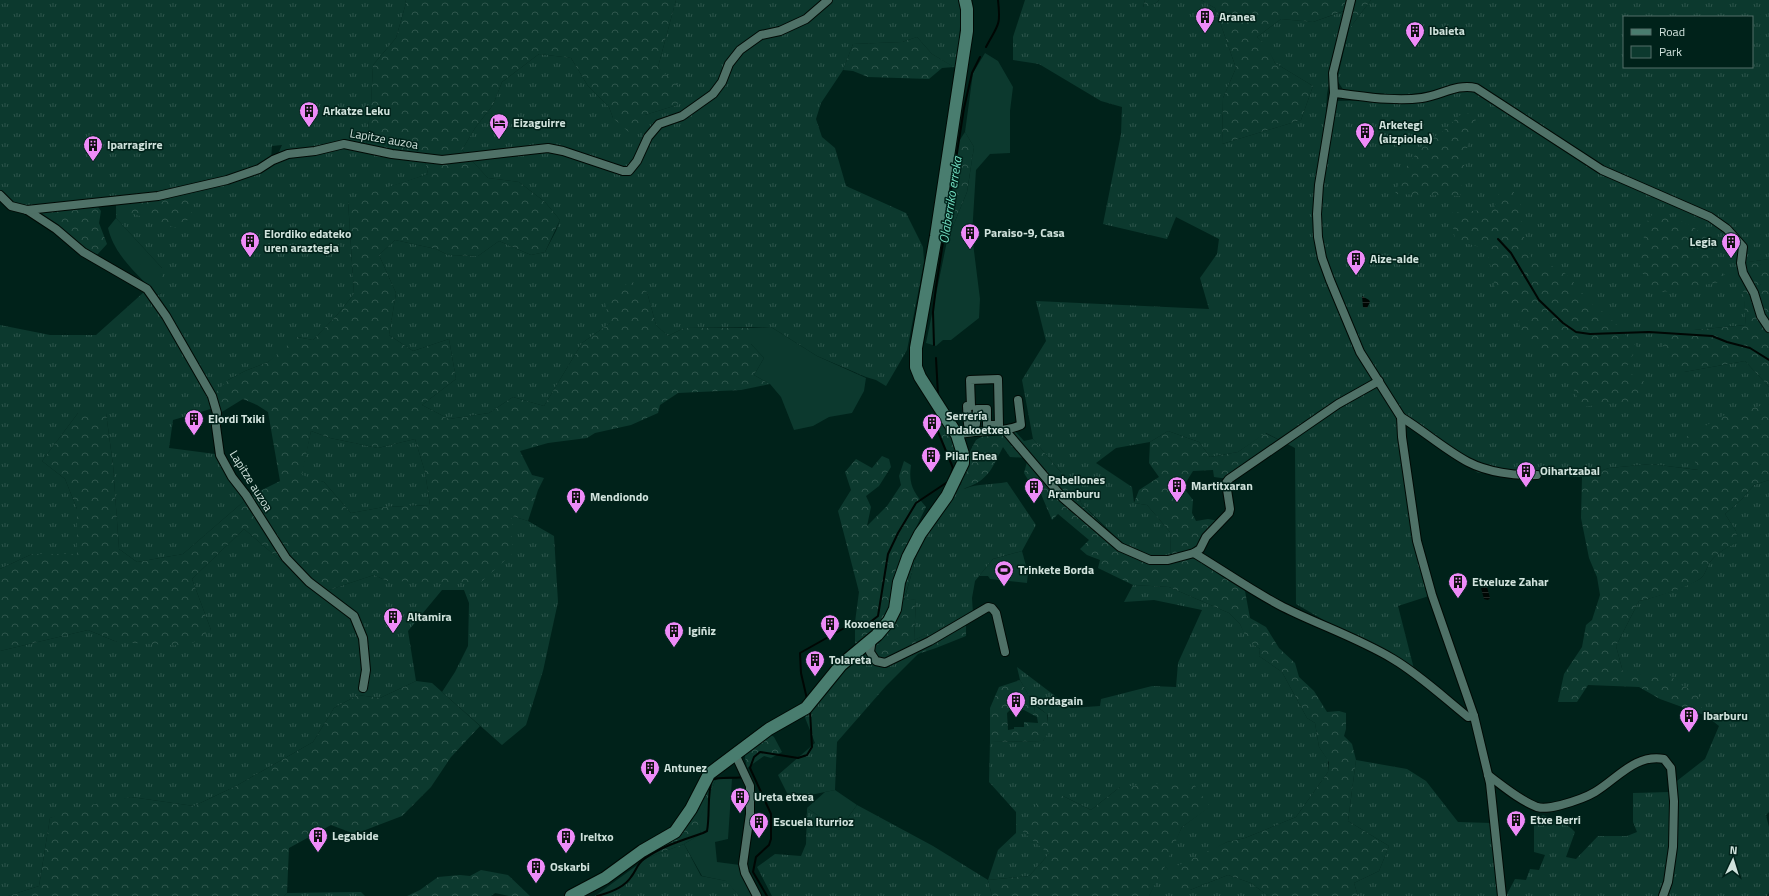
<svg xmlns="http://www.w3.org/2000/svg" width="1769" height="896" font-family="'Titillium Web',sans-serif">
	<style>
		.grass { fill: url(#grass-tufts); fill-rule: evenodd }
		.forest { fill: url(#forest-crowns); fill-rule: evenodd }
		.green { fill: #0c392e }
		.water { fill: url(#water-rules) }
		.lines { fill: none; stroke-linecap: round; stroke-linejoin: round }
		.stream { stroke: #000704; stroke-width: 2 }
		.street-casing { stroke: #000a05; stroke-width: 10 }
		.secondary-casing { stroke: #000a05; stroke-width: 14 }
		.street { stroke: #4f7167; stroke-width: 8 }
		.secondary { stroke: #497d6f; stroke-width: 12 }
		.labels { text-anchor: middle; stroke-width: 3; stroke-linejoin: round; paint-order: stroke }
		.poi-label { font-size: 12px; font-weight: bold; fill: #d0e2dc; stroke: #00221a; text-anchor: start }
		.street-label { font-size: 12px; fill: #d0e2dc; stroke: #00221a }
		.water-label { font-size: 13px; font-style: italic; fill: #73dfc2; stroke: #00221a }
	</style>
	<defs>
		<pattern id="grass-tufts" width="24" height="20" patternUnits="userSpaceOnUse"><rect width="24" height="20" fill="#0c392e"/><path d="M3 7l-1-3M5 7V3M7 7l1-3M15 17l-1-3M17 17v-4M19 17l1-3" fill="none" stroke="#2e554c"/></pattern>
		<pattern id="forest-crowns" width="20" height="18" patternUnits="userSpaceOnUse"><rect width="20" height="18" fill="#0c392e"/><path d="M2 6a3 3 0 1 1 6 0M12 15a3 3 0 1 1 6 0" fill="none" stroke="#2e554c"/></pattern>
		<pattern id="water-rules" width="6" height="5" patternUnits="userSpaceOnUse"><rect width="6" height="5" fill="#000704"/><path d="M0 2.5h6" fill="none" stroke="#242b28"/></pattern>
	</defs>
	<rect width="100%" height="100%" fill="#00221a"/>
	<!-- grass -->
	<g class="grass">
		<path d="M0,0H405L406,3L396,38L373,65L371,104L366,146L352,142L278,154L282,145L272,146L271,159L258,167L227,178L158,194L35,207L11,206L0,195Z"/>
		<path d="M676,0H959L961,12L957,69L932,54L917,37L902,42L853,44L843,70L821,103L816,119L822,137L835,148L846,186L906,213L923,247L924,262L907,350L886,386L876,380L866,377L817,356L771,327L684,328L668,336L656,325L647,292L610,323L582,343L544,406L513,397L489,413L449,419L422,405L456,379L449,339L413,351L389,335L396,293L379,255L395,240L436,249L448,255L478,256L499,241L531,255L545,252L556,231L560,220L545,202L519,182L488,178L462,150L475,128L493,105L502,82L539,54L571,58L588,86L609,107L613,118L645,115L677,105L664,74L658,67Z"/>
		<path d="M1025,0H1145L1143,7L1156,3L1159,0H1201L1215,8L1236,68L1223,98L1222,144L1301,120L1313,86L1275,63L1266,46L1257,37L1281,19L1313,22L1350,9L1338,34L1327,94L1323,163L1334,101L1402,100L1465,86L1405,95L1344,91L1337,80L1349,29L1371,0H1769V259L1742,263L1746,325L1694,330L1684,372L1745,361L1769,387V404L1699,470L1651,464L1609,468L1582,477L1478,473L1401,418L1417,541L1432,595L1398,606L1415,673L1296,604L1295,448L1266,433L1238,452L1210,457L1199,442L1168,431L1150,442L1116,448L1096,463L1132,487L1134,503L1147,505L1170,532L1171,558H1151L1132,550L1118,539L1081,503L1079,494L1033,439L1022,380L1046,341L1036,301L1209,309L1200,278L1217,254L1219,239L1176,217L1167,239L1103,224L1121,134L1122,107L1101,101L1039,64L1013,60V37ZM1624,17H1752V67H1624Z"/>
		<path d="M348,146L425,160L428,174L348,201L354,294L337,315L313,340L297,337L291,345L268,362L245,371L228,380L214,408L173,420L169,448L223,455L235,477L250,496L183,554L137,562L119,549L113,465L106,413H78L42,461L65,479L77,509V554H32L0,569V325L50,335H96L144,292L157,295L162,293V268L116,218V205L191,190L282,158Z"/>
		<path d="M311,431L330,438L378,448L415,439L425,472L430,505L384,507L351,513L324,482L301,476Z"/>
		<path d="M1769,480V812L1766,815L1769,827V892L1767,896H1506L1515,879L1526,880L1530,869L1539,870L1545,855L1534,852V821L1543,815C1556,821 1565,821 1575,832L1566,857L1576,859L1598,836H1627L1637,832L1633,822V793L1670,792L1673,784L1705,759L1719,726L1704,714L1623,672L1616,646L1639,601C1651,599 1692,585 1701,578C1705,575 1707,567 1710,562C1717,553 1727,547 1737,542L1736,531L1725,514L1742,499L1754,485Z"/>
		<path d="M1007,482L1036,525L1022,551L993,559L975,581L972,598L973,614L914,640L916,599L904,601L917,554L913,553L944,505L961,484L964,489C979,483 991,485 1007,482Z"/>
		<path d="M512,516L528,521L554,536L558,602L543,671L526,725L502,745L442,692L455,672L468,646L469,603L464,590H442L408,631L416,681L380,698L358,695L334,708L313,742L236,786L194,806L131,797L50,818L39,886L8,896H0V651L88,630L117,642L211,630L192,579L244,529L280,560L323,592L374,575L387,581L512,554Z"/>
		<path d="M1133,585L1169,587L1229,613L1240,624L1248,640L1260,649L1259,656L1282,672L1307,718L1315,723L1319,747L1328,760V772L1296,817L1245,838L1227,842L1201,856L1190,890L1228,875L1251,883L1268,896H1149L1182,827L1209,807L1120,787L1091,810L1063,796L1049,854L1029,876L988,880L992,896H772L757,867L775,854L801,856L806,844L807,808L839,830L857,805L933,846L988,880L998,850L1016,833V812L989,782L990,742L1043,741L1048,731V715L1033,703L1020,680L1017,667L1071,708L1100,706L1101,699L1152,686L1176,687L1178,663L1202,610L1154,600L1124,602Z"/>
		<path d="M863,650L881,666L919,653L886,686L837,742L835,790L790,799L778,775L815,743L804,715L824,692Z"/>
		<path d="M1356,760L1407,769L1426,781L1458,822L1491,823L1499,896H1358L1354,883L1379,871L1389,846L1348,821Z"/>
		<path d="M684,844L701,876L727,881L739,896H595L647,858Z"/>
		<path d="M361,892L365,896H284L287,893Z"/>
	</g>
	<!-- forest -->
	<g class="forest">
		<path d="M405,0H676L658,67L683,90L677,105L645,115L632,135L613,118L609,107L588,86L571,58L539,54L502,82L493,105L475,128L462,150L488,178L519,182L545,202L560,220L545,252L531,255L499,241L478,256L448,255L436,249L395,240L379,255L396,293L389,335L413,351L449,339L456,379L422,405L449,419L489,413L513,397L544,406L582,343L610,323L604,299L631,281L647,292L656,325L668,336L684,328H751V344L764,358L754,375L770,384L741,390L678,393L660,405L658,413L631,425L595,433L587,438L548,443L520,451L532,475L544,478L538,490L528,521L512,516V554L480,583L387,581L374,575L323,592L280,560L244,529L192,579L211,630L188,646L117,642L88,630L0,651V569L32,554H77V509L65,479L42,461L78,413H106L113,465L119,549L137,562L183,554L250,496L280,481L268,412L257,405L243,399L217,415L212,396L228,380L245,371L268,362L297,337L313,340L337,315L354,294L348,200L428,174L425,160L366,146L371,104L373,65L396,38L406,3ZM311,431L330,438L378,448L415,439L425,472L430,505L384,507L351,513L324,482L302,475Z"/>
		<path d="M1145,0H1159L1156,3L1143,8Z"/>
		<path d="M1201,0H1371L1349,29V9L1313,22L1281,19L1257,37L1267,46L1275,63L1313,86L1301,120L1222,144L1223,98L1236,68L1215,8Z"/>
		<path d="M917,37L932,54L954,67L942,68L929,79L868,77L853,71L843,70L853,44L902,42Z"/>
		<path d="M1478,112L1466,152L1460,196L1395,194L1402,173L1427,139L1439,135L1460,115Z"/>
		<path d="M965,132L974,147L967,192L947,241L942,238L958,143Z"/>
		<path d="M191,190L192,217L176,228L119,209L118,204Z"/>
		<path d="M1513,191L1520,203L1523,234L1532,260L1561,269L1577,286L1589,302L1607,315L1637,347L1625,370L1646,383L1632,401L1582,407L1569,380L1522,338L1518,318L1495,288L1487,249L1455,240L1451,213L1494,209L1499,192Z"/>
		<path d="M98,207L101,211L99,223L107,244L96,256L84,251L36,213L50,210Z"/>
		<path d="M1654,212L1691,225L1711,242L1726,281L1651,294L1638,262L1648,220Z"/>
		<path d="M1769,259V387L1745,361L1684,372L1670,370L1660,335L1694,330L1746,325L1741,263Z"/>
		<path d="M1769,404V480L1754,485L1742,499L1725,514L1736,531L1738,542C1727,547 1717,553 1710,562C1707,567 1705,575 1701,578C1692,586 1651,599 1639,601L1616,646L1623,672H1667L1679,684L1698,693L1704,715L1660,699L1639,687L1588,685L1577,702H1558L1564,674L1582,647L1586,625L1592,620L1600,595L1597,577L1589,558L1581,518L1582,477L1609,468L1651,464L1698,470L1686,437L1726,414Z"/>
		<path d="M948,410L954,412C954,422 958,425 962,433C966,441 967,448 968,455L976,440L988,433L1013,429L1024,441L1033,439L1079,494L1081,503L1129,553L1152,563L1171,557L1170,532L1147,505L1134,503L1139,490L1159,477L1149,463L1150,442L1168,431L1199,442L1210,457L1238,452L1265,433L1283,442L1229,479L1214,477L1213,470L1193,471L1183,487L1193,500L1192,513L1196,521L1208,519L1219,521L1193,554L1239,584L1245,591L1250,618L1266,627L1279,648L1295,663L1299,677L1314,691L1327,712L1339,711L1346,713V729L1344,736L1352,744L1356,760L1348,821L1389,846L1379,871L1354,883L1358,896H1268L1251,883L1228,875L1190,890L1173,888L1161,873L1149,896H992L988,880L1029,876L1049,854L1023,832L1037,803L1063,796L1091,810L1120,787L1191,780L1210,807L1182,827L1162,873L1227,842L1245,838L1296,817L1328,772L1329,762L1319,747L1315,723L1307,718L1282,672L1259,656L1260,649L1247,640L1240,624L1229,613L1169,587L1133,585L1098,568L1100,560L1087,555L1080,549L1089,540L1058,514L1052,520L1041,494L1033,488L1024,473L1028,458L1010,457L1003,447C991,470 989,480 963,489L961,484L966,465L950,460L935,424Z"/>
		<path d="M882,456L889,459L891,467L879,486L866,496L871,507L867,526L887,506L901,485L899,476L904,461L911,465C908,485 914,493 926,507L904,552L917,554L904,600L916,599L914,640L960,619L966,626V636L936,648L881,666L855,644V622L859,592L838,511L851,490L845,472L856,459L872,468Z"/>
		<path d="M1020,680L1033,703L1035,713L1034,705L1047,714L1049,732L1043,741L990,742V708L999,687ZM1010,710H1024L1037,717L1038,723L1024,722V727H1014V729L1008,730L1007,713Z"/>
		<path d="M416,681L432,683L480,726L451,757L431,787L402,816L355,834L331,825L289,848L287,893L284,896H8L39,886L50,818L75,808L131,797L194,806L236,786L313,742L334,708L358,695L380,698Z"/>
		<path d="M761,727L774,737L782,752L771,758L764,756L747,768L743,746Z"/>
		<path d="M709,774L716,779L699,822L701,834L684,844L647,858L644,847L683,822Z"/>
		<path d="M481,870L508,875L530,896H509L495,893L491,896H407L420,890L438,877L460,875L470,876Z"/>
	</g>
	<!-- green -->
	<g class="green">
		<path d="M985,53L998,61L1013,87L1010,111V153L990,154L976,170L972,235L980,299L979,318L951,340H943L936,346L926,343L947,241L967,192L974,147L965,132L973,73Z"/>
		<path d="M116,218L162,268V293L157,295C138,274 115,257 108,228Z"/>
		<path d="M771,327L817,356L866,378L864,391L852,413L829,417L813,426L794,430L781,397L770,384L754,375L764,358L751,344V328Z"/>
		<path d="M1022,551L1028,573L1027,583L990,579L988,576H979L993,559Z"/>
		<path d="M716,779H732L728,839L715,842L717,862L740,865L742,877L756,896H739L726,881L702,876L684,844L701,834L698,822Z"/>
		<path d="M835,790L857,805L839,830L807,808L825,792Z"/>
	</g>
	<!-- water -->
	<g class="water">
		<path d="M1362,296L1369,300L1370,302L1367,308L1363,307Z"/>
		<path d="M1487,587L1490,598L1488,600L1484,599L1481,588Z"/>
	</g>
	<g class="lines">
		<!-- stream -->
		<g class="stream">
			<path d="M986,47C998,24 1001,27 998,0"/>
			<path d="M1498,239L1511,253L1539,300L1563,323L1576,332L1590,334L1649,332L1712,336L1727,342L1750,348L1769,360"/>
			<path d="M934,345L933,312L936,287L964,108L972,73L980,57"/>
			<path d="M936,358L938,395"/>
			<path d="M936,412L934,422L953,468L951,475"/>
			<path d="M807,699L801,673L800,653L855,622L869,623L878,616L888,554L898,533L916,503L949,481"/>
			<path d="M597,896C609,893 624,888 631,877C636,871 637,864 644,859C662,846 683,840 703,833L707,831C710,816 707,793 712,780C719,776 735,779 745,777"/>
			<path d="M767,896L753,872L756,857L769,845L771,839V814L750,768L754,757L760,752L798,758L807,755L812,747L810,711"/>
		</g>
		<!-- street casing -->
		<g class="street-casing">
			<g id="street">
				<path d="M1351,0L1333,73L1334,93L1319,185L1317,214L1318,237L1322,258L1330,280L1360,352L1401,417L1402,437L1417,541L1432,595L1474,716L1490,783L1502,896"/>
				<path d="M1334,93C1362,96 1393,102 1422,98C1440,96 1457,83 1476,88L1602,170L1710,217L1727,229L1743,247L1741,263L1743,273L1754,293L1761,316L1769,328"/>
				<path d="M0,195L11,206L27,210L56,229L83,252L147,289L166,316L212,396L217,413L216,426L220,455L232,477L246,495L286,558L309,582L354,616L363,638L366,670L363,688"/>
				<path d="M27,210L158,196L227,180L259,169L273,160L288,154L315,151L344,144L392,154L442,160L548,148L563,151L623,171H629L637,161L648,137L659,124L682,116L713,94L722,82L729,64L740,50L761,35L780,31L806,19L828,0"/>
				<path d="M998,379L999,425H987V409H977L976,424H968L967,406H971L970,380Z"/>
				<path d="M1401,417C1424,431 1444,449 1468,462C1487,472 1515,476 1537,475"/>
				<path d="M1005,430L1063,498L1120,547L1150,560H1168L1194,553L1200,549L1206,537L1229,513L1230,509L1226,483L1229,479L1338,404L1379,381"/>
				<path d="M957,435C978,429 1001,434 1021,425L1018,400"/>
				<path d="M1194,553C1224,571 1252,591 1283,607C1319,625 1358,638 1393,659C1420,675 1443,697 1468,717L1474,716"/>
				<path d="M872,639L870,652L876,661L885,663L930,641L988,607L992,608L996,613L1005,652"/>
				<path d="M735,754L750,786V814L743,864L745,873L757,896"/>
				<path d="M1488,775C1503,786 1519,800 1537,807C1545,809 1553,807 1561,805C1572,802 1585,798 1595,792C1618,778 1635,754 1664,759L1671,768L1674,801L1673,847L1668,882L1663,896"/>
			</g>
		</g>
		<!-- secondary casing -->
		<g class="secondary-casing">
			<path id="secondary" d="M571,896L605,878L642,851L675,832L691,809L709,774L769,729L806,708L841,665L877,635L889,621L895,609L899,582L908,557L920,534L947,496L963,463V454L957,435L920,377L916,367V348L936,236L967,31V9L965,0"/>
		</g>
		<!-- street -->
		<use href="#street" class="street"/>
		<!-- secondary -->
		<use href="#secondary" class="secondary"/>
	</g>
	<!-- icons -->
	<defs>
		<g id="building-pin" transform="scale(1)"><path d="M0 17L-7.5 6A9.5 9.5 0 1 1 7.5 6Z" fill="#ee8bf8" stroke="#00221a"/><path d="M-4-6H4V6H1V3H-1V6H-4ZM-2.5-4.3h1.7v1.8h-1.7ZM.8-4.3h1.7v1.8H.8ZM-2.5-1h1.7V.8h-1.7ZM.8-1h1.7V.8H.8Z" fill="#111"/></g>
		<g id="hotel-pin" transform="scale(1)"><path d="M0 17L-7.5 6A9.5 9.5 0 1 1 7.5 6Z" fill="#ee8bf8" stroke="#00221a"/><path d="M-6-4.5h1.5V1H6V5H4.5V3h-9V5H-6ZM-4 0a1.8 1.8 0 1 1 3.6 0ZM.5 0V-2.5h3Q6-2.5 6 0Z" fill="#111"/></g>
		<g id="stadium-pin" transform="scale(1)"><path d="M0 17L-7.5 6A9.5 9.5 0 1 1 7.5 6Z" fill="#ee8bf8" stroke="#00221a"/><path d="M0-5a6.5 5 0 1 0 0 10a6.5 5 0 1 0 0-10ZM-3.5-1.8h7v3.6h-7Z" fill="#111"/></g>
	</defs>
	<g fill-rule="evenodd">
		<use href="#building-pin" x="1205" y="17"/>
		<use href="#building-pin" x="1415" y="31"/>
		<use href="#building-pin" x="309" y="111"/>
		<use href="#hotel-pin" x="499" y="123"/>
		<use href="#building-pin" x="1365" y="132"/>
		<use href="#building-pin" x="93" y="145"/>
		<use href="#building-pin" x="970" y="233"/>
		<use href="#building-pin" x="250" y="241"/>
		<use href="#building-pin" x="1731" y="242"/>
		<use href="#building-pin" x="1356" y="259"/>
		<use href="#building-pin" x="194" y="419"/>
		<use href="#building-pin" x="932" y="423"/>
		<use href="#building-pin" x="931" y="456"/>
		<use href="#building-pin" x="1526" y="471"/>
		<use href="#building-pin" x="1177" y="486"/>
		<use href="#building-pin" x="1034" y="487"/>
		<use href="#building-pin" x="576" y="497"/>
		<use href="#stadium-pin" x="1004" y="570"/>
		<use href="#building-pin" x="1458" y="582"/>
		<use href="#building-pin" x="393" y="617"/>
		<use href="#building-pin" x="830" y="624"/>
		<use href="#building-pin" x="674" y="631"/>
		<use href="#building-pin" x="815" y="660"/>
		<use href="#building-pin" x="1016" y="701"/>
		<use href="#building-pin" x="1689" y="716"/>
		<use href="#building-pin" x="650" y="768"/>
		<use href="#building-pin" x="740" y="797"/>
		<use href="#building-pin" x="1516" y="820"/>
		<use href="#building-pin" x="759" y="822"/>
		<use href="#building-pin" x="318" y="836"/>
		<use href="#building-pin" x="566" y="837"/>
		<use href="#building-pin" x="536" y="867"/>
	</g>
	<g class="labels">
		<!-- poi labels -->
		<g class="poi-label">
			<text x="1219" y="21">Aranea</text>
			<text x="1429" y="35">Ibaieta</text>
			<text x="323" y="115">Arkatze Leku</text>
			<text x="513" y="127">Eizaguirre</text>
			<text x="1379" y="129">Arketegi<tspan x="1379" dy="14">(aizpiolea)</tspan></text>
			<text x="107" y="149">Iparragirre</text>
			<text x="984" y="237">Paraiso-9, Casa</text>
			<text x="264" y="238">Elordiko edateko<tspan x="264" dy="14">uren araztegia</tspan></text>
			<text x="1717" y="246" text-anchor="end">Legia</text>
			<text x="1370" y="263">Aize-alde</text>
			<text x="946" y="420">Serrería<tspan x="946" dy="14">Indakoetxea</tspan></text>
			<text x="208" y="423">Elordi Txiki</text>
			<text x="945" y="460">Pilar Enea</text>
			<text x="1540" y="475">Oihartzabal</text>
			<text x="1048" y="484">Pabellones<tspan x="1048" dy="14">Aramburu</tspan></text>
			<text x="1191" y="490">Martitxaran</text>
			<text x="590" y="501">Mendiondo</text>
			<text x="1018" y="574">Trinkete Borda</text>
			<text x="1472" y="586">Etxeluze Zahar</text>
			<text x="407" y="621">Altamira</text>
			<text x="844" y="628">Koxoenea</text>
			<text x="688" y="635">Igiñiz</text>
			<text x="829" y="664">Tolareta</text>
			<text x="1030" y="705">Bordagain</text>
			<text x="1703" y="720">Ibarburu</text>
			<text x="664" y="772">Antunez</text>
			<text x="754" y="801">Ureta etxea</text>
			<text x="1530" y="824">Etxe Berri</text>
			<text x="773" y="826">Escuela Iturrioz</text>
			<text x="332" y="840">Legabide</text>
			<text x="580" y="841">Ireltxo</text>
			<text x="550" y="871">Oskarbi</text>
		</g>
		<!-- street labels -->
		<g class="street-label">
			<text transform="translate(384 139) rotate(10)" y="4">Lapitze auzoa</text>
			<text transform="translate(251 481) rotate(58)" y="4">Lapitze auzoa</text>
		</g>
		<!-- water labels -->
		<g class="water-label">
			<text transform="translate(950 200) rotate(-81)" y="5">Olaberriko erreka</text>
		</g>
	</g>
	<!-- legend -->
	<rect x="1623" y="16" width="130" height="52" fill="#00221a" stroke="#536f68"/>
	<rect x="1631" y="29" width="20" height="6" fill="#497d6f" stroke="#536f68"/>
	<text x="1659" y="36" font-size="12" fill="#d0e2dc">Road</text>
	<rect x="1631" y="46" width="20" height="12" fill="#0c392e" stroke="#536f68"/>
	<text x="1659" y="56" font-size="12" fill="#d0e2dc">Park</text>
	<!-- north arrow -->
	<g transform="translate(1733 860) rotate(4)" stroke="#00221a" stroke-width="3" paint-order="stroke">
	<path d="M0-3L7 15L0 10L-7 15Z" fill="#d0e2dc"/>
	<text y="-6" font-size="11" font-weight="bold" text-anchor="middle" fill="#d0e2dc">N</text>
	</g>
</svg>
